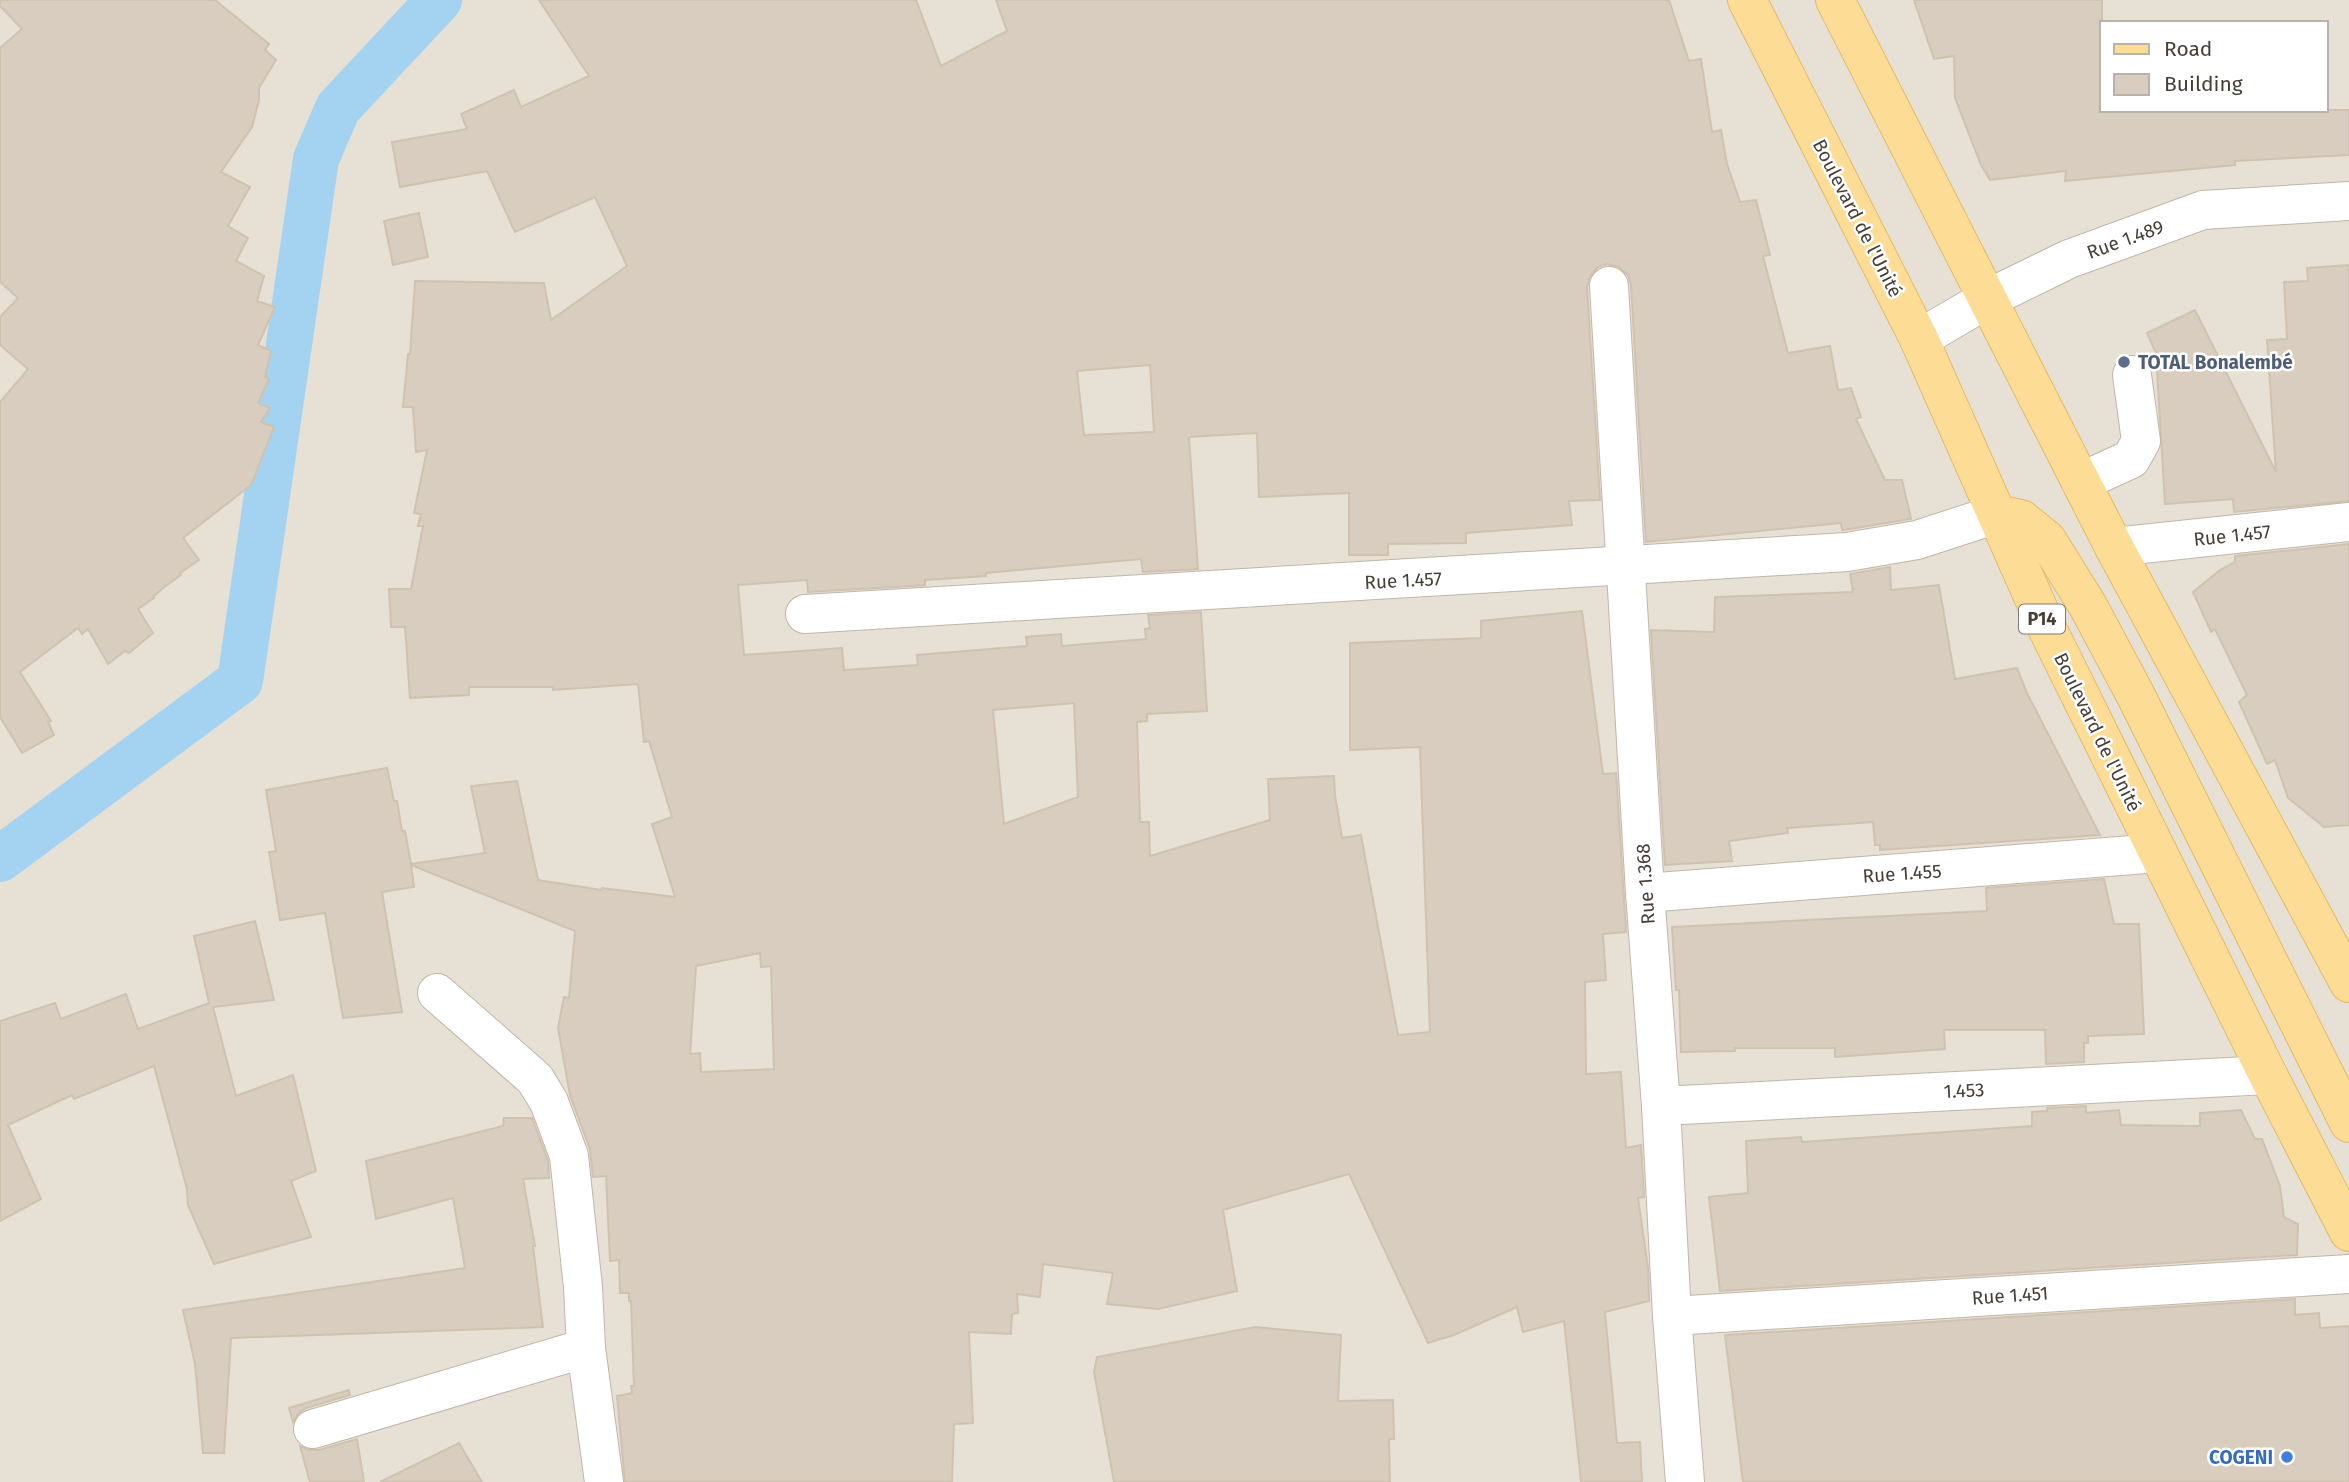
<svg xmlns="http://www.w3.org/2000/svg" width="2349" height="1482" font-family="'Fira Sans',sans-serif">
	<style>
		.residential { fill: #e7e1d5; fill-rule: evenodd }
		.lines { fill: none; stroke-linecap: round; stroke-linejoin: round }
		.canal { stroke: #a3d3f0; stroke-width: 46 }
		.building { fill: #d8cdbf; stroke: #cfc2af; stroke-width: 2; fill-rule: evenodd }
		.minor-casing { stroke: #bfb6a9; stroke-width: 40 }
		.major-casing { stroke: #e3b965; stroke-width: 40 }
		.minor { stroke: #fff; stroke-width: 38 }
		.major { stroke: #fddc95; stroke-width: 38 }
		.service-dot { fill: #5c6f8a; stroke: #fff; stroke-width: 2.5 }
		.shop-dot { fill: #3f7fe0; stroke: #fff; stroke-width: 2.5 }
		.labels { text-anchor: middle; stroke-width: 5; stroke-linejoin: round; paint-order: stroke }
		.shield { fill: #fff; stroke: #7e7972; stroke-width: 2 }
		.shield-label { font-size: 18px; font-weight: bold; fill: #463f36 }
		.street-label { font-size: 19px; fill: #463f36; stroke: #fff }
		.service-label { font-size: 19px; font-weight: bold; fill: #4e5e75; stroke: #fff; text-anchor: start }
		.shop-label { font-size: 19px; font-weight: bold; fill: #366cbe; stroke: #fff; text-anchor: end }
	</style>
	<rect width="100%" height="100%" fill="#f3efe7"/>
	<!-- residential -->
	<path class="residential" d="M0,0H2349V1482H0ZM2102,23H2326V110H2102Z"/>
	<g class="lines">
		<!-- canal -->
		<path class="canal" d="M0,859L240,681L316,159L338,108L439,0"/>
	</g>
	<!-- building -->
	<g class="building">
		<path d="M0,0H215L269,44L265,50L276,60L259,88V100L252,127L221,172L250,187L228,226L248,238L236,261L264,276L257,301L275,307L258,345L271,351L265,377L269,379L258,403L270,408L261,422L274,427L251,485L183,538L199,560L180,573L181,575L163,588L153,597L154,598L138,609L153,633L129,653L125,651L108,664L88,629L82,634L78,628L20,672L51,721L48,722L54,735L22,753L0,717V402L28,369L0,345V317L18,298L0,282V48L22,29L0,6Z"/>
		<path d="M539,0H916L941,66L1007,31L996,0H1669L1689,61L1701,59L1712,132L1721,130L1727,164L1740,202L1756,200L1770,255L1763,256L1788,353L1830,346L1838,390L1851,388L1861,417L1856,419L1885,480H1902L1911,519L1844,530H1842L1841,523L1646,542L1631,285L1628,275L1619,267L1607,264L1598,267L1590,276L1587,287L1600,500L1569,501L1572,525L1466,533V543L1388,544V555H1349V493L1259,497L1257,433L1189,437L1198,569L1143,572L1141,559L986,573V576L925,580V585L912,586L808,592L807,580L738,585L744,655L842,648L844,670L918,665L917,655L1027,646L1026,637L1061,634L1062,646L1146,639L1145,629L1150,628L1148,615L1201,612L1207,711L1147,714V721L1137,722L1140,822H1149L1150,856L1270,820L1268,779L1334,776L1335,795L1342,838L1361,835L1398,1035L1430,1032L1420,747L1350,750V643L1481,638V621L1582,611L1603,774L1616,773L1626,932L1603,934L1606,980L1585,982L1586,1074L1621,1072L1626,1148L1641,1145L1644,1197L1638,1198L1648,1268L1649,1301L1605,1312L1617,1443L1640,1442L1642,1482H1581L1564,1321L1523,1332L1517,1307L1454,1335L1428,1343L1349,1174L1223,1210L1237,1291L1158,1309L1107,1304L1113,1273L1043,1264L1040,1297L1017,1294L1018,1313L1012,1314L1011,1334L969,1332L973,1423L954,1424L952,1482H625L617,1396L632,1393L631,1386H634L631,1301H629V1293H620L619,1260L610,1261L606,1176L593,1177L590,1149L570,1095L558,1028L564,997L569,998L575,931L411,865L414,887L382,892L402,1012L343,1018L325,913L280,920L269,852L276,851L266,790L387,768L394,801H397L402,831H405L411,864L485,853L471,786L517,781L538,880L601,890L602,888L675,897L652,824L672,817L649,741L644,742L638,684L553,690V687H469V695L410,698L405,627H391L389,589H411L423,526H418L421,514L414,513L427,450L416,452L413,407H403L408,354H410L415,281L544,283L551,320L627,266L595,197L515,232L487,171L400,187L392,142L467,129L461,114L514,90L521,107L589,76ZM1150,365L1154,432L1084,435L1077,371ZM1074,703L1078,797L1004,824L993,710ZM760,953L761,967L771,966L774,1069L701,1072L700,1053L690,1054L696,966Z"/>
		<path d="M1914,0H2102V110H2349V155L2235,161V165L2065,181L2066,171L1990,180L1981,165L1955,98L1954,56L1934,59Z"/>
		<path d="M419,213L428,257L393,265L384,221Z"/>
		<path d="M2349,265V501L2234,512L2233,499L2165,504L2156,353L2147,333L2195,310L2276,472L2267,340L2287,339L2284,282L2308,281L2307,268Z"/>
		<path d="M2349,544V825L2324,827L2288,798L2275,760L2267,764L2239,702L2247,695L2215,629L2211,632L2193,592L2220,570L2235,562V556Z"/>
		<path d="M1890,567L1891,590L1939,585L1955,679L2017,668L2027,693L2100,835L1880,850V845H1875L1873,822L1787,828L1788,833L1729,841L1732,861L1665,865L1651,630L1714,632L1715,597L1853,592L1850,574Z"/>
		<path d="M2104,879L2114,924H2139L2144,1034L2088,1036V1043H2084V1062L2046,1064L2045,1030H1944L1945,1049L1835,1057V1048H1735V1051L1681,1052L1679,990H1676L1672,927L1987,911L1986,888Z"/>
		<path d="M255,921L274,1000L213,1007L236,1096L293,1075L316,1171L291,1181L311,1237L214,1264L188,1205L187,1189L154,1066L74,1099L72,1095L8,1125L41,1199L0,1221V1021L55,1003L61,1019L126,994L138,1029L209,1003L194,936Z"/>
		<path d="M2086,1106V1113L2119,1110L2121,1125L2200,1126V1113L2241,1110L2255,1139H2262L2280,1186L2284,1217L2298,1224L2297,1255L1720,1291L1709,1197L1748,1193L1746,1141L1801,1137L1802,1142L2032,1126V1112L2047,1111V1108Z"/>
		<path d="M504,1118H532L548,1161L549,1178L523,1179L535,1246H533L543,1327L231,1338L224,1453H203L195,1364L183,1310L465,1268L453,1198L376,1219L366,1161L503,1126Z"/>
		<path d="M2295,1299V1315L2319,1313L2320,1328L2349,1326V1482H1743L1725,1335Z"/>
		<path d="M1255,1327L1341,1335L1338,1401L1393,1400L1394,1439H1389L1390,1482H1114L1094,1372L1097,1357Z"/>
		<path d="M349,1390L350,1395L306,1408L298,1414L293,1422L289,1408Z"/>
		<path d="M357,1439L364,1482H310L300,1446L309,1450H319Z"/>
		<path d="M459,1443L482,1482H380Z"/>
	</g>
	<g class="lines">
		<!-- minor casing -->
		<g class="minor-casing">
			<g id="minor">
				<path d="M1609,286L1645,893L1661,1106L1672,1316L1685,1482"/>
				<path d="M1919,339L1987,299L2069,259L2203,210L2349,201"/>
				<path d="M2081,482L2131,459L2141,441L2132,375"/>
				<path d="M2114,547L2349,522"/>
				<path d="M805,614L1847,552L1917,540L1997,514"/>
				<path d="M1645,893L2158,853"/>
				<path d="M437,993L535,1079L549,1102L569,1156L583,1287L586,1348L604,1482"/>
				<path d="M1661,1106L2268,1075"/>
				<path d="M1672,1316L2349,1274"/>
				<path d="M313,1429L586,1348"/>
			</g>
		</g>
		<!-- major casing -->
		<g class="major-casing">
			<g id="major">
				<path d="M1747,0L1919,339L2047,628L2268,1075L2349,1232"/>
				<path d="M1835,0L2114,547L2349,983"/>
				<path d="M1997,514L2021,519L2047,540L2088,606L2135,694L2349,1123"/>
			</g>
		</g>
		<!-- minor -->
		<use href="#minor" class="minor"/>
		<!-- major -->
		<use href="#major" class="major"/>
	</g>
	<!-- markers -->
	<circle class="service-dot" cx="2124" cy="362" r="7"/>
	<circle class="shop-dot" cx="2287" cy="1457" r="7"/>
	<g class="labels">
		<!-- shield labels -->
		<rect class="shield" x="2019" y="604.5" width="46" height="29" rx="5"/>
		<g class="shield-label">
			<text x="2042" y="625">P14</text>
		</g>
		<!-- street labels -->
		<g class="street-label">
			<text transform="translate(1858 218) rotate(63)" y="7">Boulevard de l'Unité</text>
			<text transform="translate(2125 239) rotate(-20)" y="7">Rue 1.489</text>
			<text transform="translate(2232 535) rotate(-6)" y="7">Rue 1.457</text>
			<text transform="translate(1403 580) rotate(-3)" y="7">Rue 1.457</text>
			<text transform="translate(2098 732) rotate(64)" y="7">Boulevard de l'Unité</text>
			<text transform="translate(1902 873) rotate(-4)" y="7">Rue 1.455</text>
			<text transform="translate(1645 884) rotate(-94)" y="7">Rue 1.368</text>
			<text transform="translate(1964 1090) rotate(-3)" y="7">1.453</text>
			<text transform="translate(2010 1295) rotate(-4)" y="7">Rue 1.451</text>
		</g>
		<!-- service labels -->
		<g class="service-label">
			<text x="2138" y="369">TOTAL Bonalembé</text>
		</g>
		<!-- shop labels -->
		<g class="shop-label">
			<text x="2273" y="1464">COGENI</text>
		</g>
	</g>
	<!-- legend -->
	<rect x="2100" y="21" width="228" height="91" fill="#ffffff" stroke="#b5b2af" stroke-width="2"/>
	<rect x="2114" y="44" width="35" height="10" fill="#fddc95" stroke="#b5b2af" stroke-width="2"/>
	<text x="2164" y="56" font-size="21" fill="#463f36">Road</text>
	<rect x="2114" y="74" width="35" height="21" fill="#d8cdbf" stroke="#b5b2af" stroke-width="2"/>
	<text x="2164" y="91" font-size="21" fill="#463f36">Building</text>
</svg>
